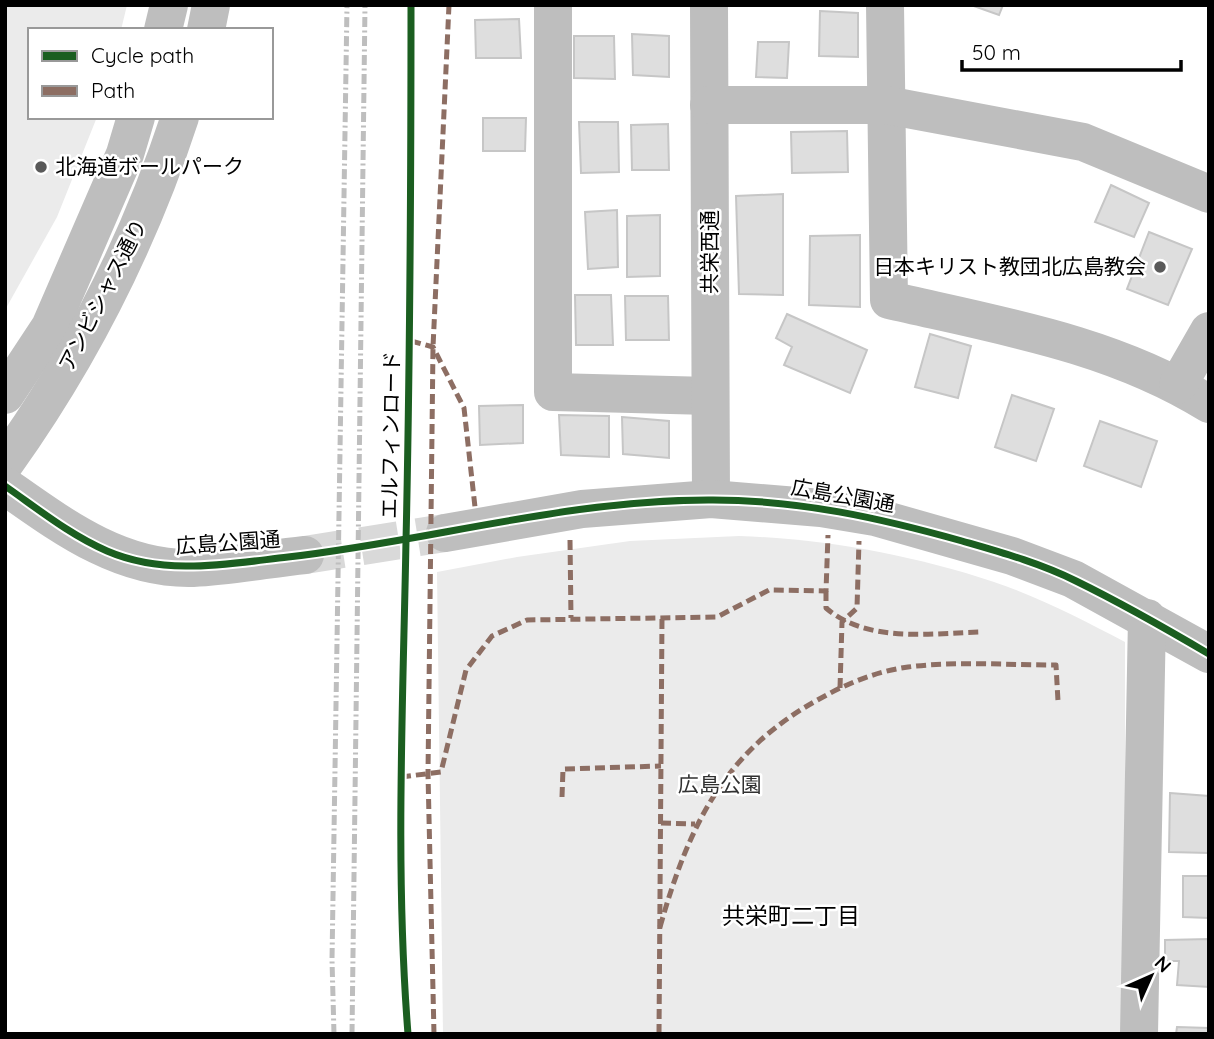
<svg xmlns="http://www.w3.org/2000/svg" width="1214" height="1039" font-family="Quicksand,'Noto Sans JP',sans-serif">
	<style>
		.green { fill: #ebebeb }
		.building { fill: #dedede; stroke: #c6c6c6; stroke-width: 2 }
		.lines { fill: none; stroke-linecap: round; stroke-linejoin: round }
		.minor-tunnel { stroke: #d9d9d9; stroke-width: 38; stroke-dasharray: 38 19; stroke-linecap: butt }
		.minor { stroke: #bebebe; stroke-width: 38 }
		.rail { stroke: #bebebe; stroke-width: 5; stroke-dasharray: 10 3.5 2 3.5; stroke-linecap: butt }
		.quiet { stroke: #8d6e63; stroke-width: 5; stroke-dasharray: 10 5; stroke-linecap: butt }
		.cycleway-casing { stroke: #fff; stroke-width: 11 }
		.cycleway { stroke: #1b5e20; stroke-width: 7 }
		.poi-dot { fill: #595959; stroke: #fff; stroke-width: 2.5 }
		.labels { text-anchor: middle; stroke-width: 5; stroke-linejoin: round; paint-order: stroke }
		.poi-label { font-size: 21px; fill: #000; stroke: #fff; text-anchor: start }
		.street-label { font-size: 21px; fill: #000; stroke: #fff }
		.park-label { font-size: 21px; fill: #313131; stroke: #fff }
		.neighbourhood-label { font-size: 23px; fill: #000; stroke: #fff }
	</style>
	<rect width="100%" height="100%" fill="#fff"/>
	<!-- green -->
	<g class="green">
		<path d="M5,5H127L121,30H30V117H97L57,217L5,310Z"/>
		<path d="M739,536C825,539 912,555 994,582C1039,597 1083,620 1125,642V1034H443L437,572L517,557L630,541Z"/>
	</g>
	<!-- building -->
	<g class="building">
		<path d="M971,5H1003L999,15Z"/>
		<path d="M820,11L858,13V57L819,56Z"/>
		<path d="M519,19L521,58H476L475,20Z"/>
		<path d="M632,34L669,36V77L633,75Z"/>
		<path d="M574,36H614L615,79L574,78Z"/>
		<path d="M758,42H789L787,78L756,77Z"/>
		<path d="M483,118H526L525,151H483Z"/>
		<path d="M579,122H618L619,172L581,173Z"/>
		<path d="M668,124L669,170H632L631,125Z"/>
		<path d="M847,131L848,172L792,173L791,132Z"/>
		<path d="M1111,185L1149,203L1134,237L1095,222Z"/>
		<path d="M783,194V295L739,294L736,196Z"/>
		<path d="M617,210L618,267L588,269L585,212Z"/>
		<path d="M660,215V276L627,277V216Z"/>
		<path d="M1149,232L1192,249L1168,305L1127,289Z"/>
		<path d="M860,235V307L809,305L810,236Z"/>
		<path d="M575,295H611L613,345H576Z"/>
		<path d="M625,296H668L669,340H626Z"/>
		<path d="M787,314L867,350L850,393L784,365L792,347L776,338Z"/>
		<path d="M930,334L971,346L958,398L915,387Z"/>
		<path d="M1012,395L1054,409L1036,461L995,447Z"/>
		<path d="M523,405V443L480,445L479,406Z"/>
		<path d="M559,415L609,416V457L561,455Z"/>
		<path d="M622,417L669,421V458L623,454Z"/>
		<path d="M1100,421L1157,441L1141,487L1084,466Z"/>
		<path d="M1170,793L1209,796V853L1169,852Z"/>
		<path d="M1183,876H1209V918L1183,917Z"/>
		<path d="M1209,939V987L1177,985L1179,961H1165V940Z"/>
		<path d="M1177,1027L1209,1028V1034H1176Z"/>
	</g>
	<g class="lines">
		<!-- minor-tunnel -->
		<path class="minor-tunnel" d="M305,555L445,533"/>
		<!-- minor -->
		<g class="minor">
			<path d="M553,5V392L710,396"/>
			<path d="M709,5L711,499"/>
			<path d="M885,5L889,300C998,325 1113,344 1209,404"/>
			<path d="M163,30L169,5"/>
			<path d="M206,30L211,5"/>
			<path d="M709,105H886L1083,142L1209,194"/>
			<path d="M1178,385L1209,331"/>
			<path d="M5,395L50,327L125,154L136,117"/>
			<path d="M5,463C80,358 140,239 180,117"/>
			<path d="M5,486C62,526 120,570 193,568C231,566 268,559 305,555"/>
			<path d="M445,533L582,509L711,499L821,508L875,517L1012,556L1073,579L1209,654"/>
			<path d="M1139,1034L1147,618"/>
		</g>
		<!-- rail -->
		<g class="rail">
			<path d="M334,1034L332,960L347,5"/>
			<path d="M352,1034L365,5"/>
		</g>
		<!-- quiet -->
		<g class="quiet">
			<path d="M411,341L433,347L464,408L475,507"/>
			<path d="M570,540L571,618"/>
			<path d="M826,591V608C868,644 931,633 982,632"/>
			<path d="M840,688L842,622L857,608L859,541"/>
			<path d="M401,777L441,772L466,670L492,636L527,620L717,617L769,590L826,591L828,535"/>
			<path d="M562,797L563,769L661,766"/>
			<path d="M661,823L695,824"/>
			<path d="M660,927C689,825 725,749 823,697C848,683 878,671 908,667C956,661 1008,665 1056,665L1058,701"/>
			<path d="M434,1034L428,774L433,347L449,5"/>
			<path d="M659,1034L662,617"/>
		</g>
		<!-- cycleway casing -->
		<g class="cycleway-casing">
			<g id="cycleway">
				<path d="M5,486C38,509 70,535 107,551C165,576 227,564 288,557C429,541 570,499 713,500C799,500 880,518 962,541C1000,552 1040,563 1076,581C1121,603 1165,628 1209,654"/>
				<path d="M408,1034C395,870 403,705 406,541C410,362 411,184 411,5"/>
			</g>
		</g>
		<!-- cycleway -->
		<use href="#cycleway" class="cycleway"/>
	</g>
	<!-- markers -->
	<g class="poi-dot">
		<circle cx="41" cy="167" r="7"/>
		<circle cx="1160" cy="267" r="7"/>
	</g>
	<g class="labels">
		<!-- poi labels -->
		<g class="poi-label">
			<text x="55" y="174">北海道ボールパーク</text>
			<text x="1146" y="274" text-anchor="end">日本キリスト教団北広島教会</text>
		</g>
		<!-- street labels -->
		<g class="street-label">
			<text transform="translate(710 252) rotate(-90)" y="7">共栄西通</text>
			<text transform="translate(103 295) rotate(-63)" y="7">アンビシャス通り</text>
			<text transform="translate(391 435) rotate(-89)" y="7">エルフィンロード</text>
			<text transform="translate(843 496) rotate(10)" y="7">広島公園通</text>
			<text transform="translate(228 543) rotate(-4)" y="7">広島公園通</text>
		</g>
		<!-- park labels -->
		<g class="park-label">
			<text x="720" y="792">広島公園</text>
		</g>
		<!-- neighbourhood labels -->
		<g class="neighbourhood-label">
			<text x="791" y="924">共栄町二丁目</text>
		</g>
	</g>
	<!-- border -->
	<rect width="1214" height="1039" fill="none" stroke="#000000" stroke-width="14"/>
	<!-- legend -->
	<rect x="28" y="28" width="245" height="91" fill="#ffffff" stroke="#999999" stroke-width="2"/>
	<rect x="42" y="51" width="35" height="10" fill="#1b5e20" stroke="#999999" stroke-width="2"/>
	<text x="91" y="63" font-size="21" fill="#000000">Cycle path</text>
	<rect x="42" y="86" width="35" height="10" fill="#8d6e63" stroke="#999999" stroke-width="2"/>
	<text x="91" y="98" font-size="21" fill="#000000">Path</text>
	<!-- north arrow -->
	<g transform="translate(1151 976) rotate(45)" stroke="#ffffff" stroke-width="5" paint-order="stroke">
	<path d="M0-5L12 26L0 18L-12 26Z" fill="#000000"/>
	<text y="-10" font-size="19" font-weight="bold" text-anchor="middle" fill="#000000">N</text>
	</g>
	<!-- scale -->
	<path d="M962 60v10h219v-10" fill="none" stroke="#000000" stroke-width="3.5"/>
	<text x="972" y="60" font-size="21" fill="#000000" stroke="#ffffff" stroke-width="5" paint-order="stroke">50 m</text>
</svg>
